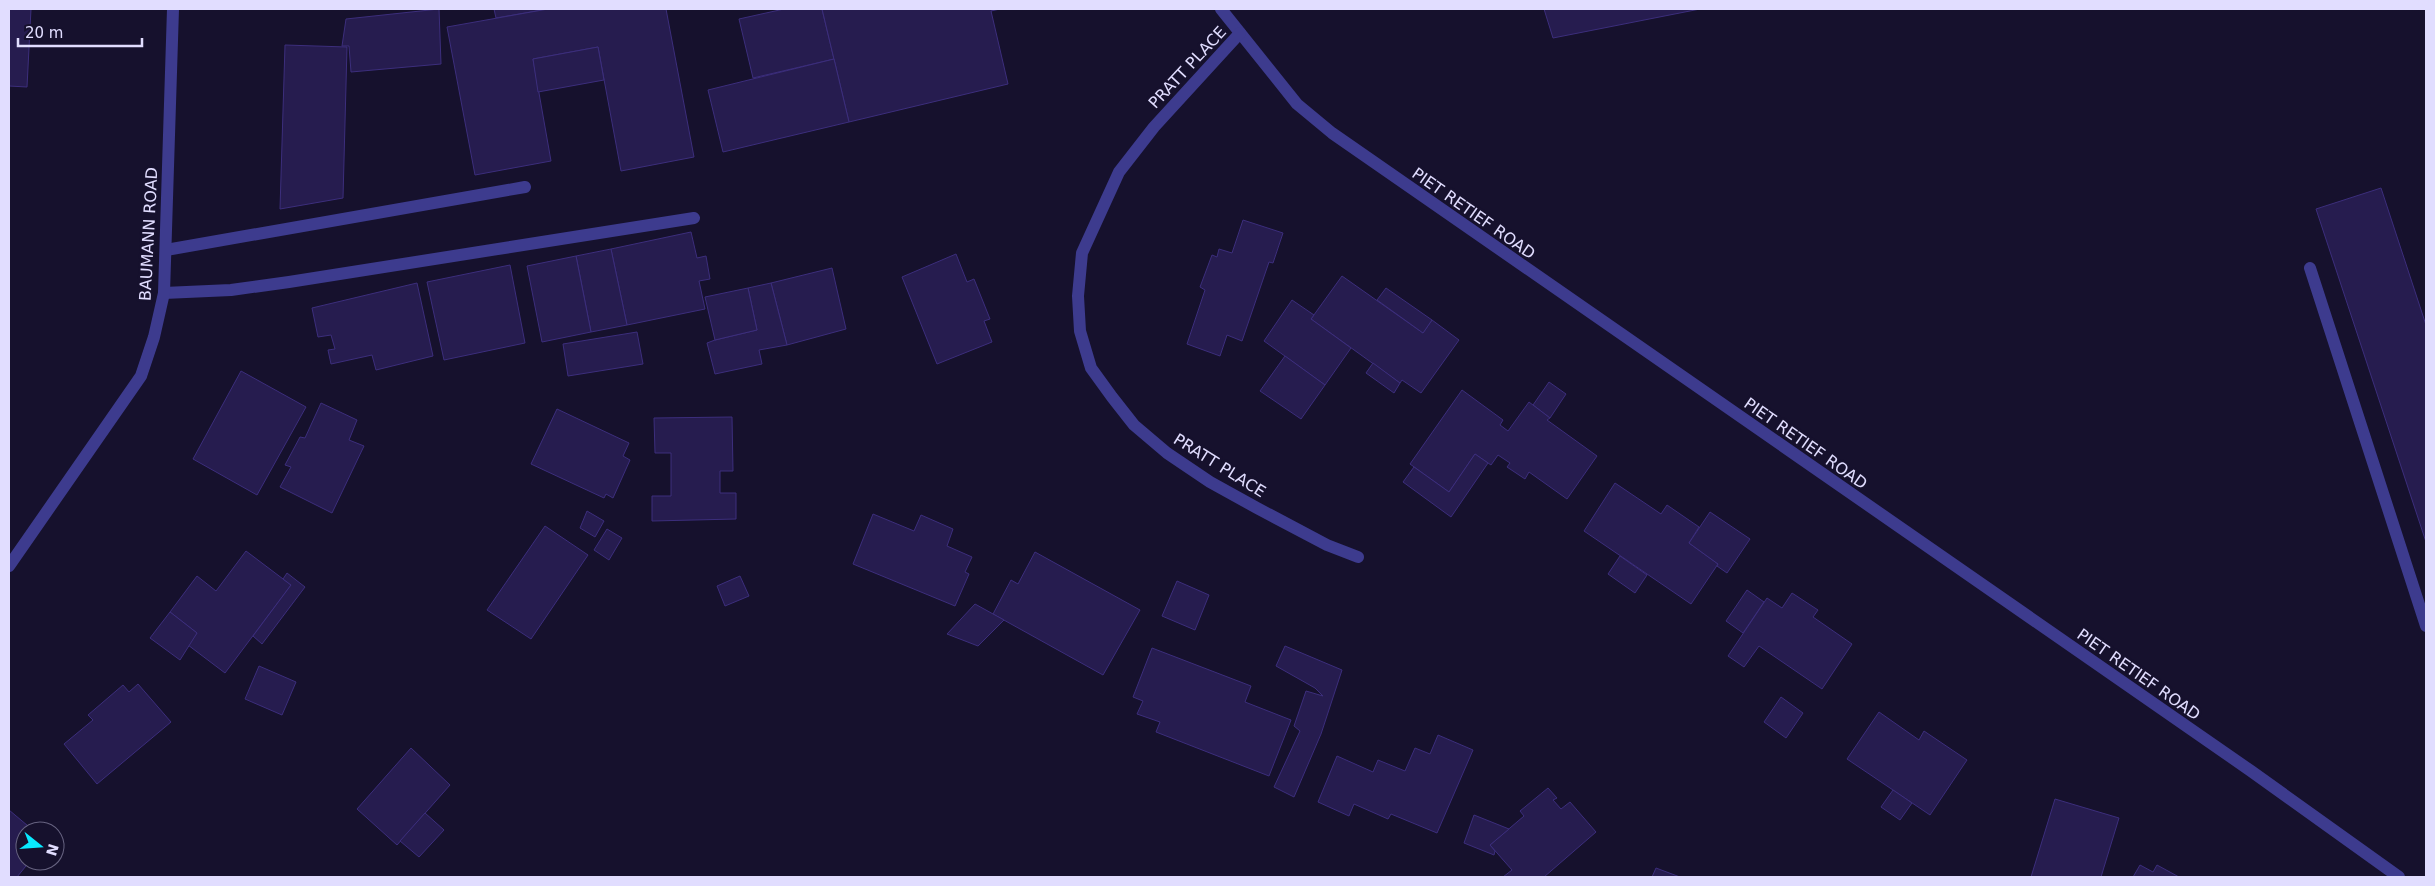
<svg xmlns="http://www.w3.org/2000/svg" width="2435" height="886" font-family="'DejaVu Sans',sans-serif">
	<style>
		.building { fill: #261c4f; stroke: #3c2e7c }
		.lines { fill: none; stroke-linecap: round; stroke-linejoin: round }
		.service { stroke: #3d3b8e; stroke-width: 12 }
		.minor { stroke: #3d3b8e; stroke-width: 12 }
		.labels { text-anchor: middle; stroke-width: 5; stroke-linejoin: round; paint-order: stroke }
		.street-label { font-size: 16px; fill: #e1ddff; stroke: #16112d }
	</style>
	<rect width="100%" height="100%" fill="#16112d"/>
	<!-- building -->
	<g class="building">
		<path d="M9,9H31L27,87L9,86Z"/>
		<path d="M439,9L441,64L351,72L349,46H342L346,19Z"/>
		<path d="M494,9H548L496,18Z"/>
		<path d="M548,9H666L694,157L621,171L598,47L533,59L551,161L475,175L447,27Z"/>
		<path d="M784,9H822L834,59L753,78L739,19Z"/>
		<path d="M822,9H1000L991,11L1008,84L849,122Z"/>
		<path d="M1544,9H1700L1553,38Z"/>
		<path d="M285,45L347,47L343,198L280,209Z"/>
		<path d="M598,47L604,80L538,92L533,59Z"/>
		<path d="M834,59L849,122L723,152L708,90Z"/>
		<path d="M2381,188L2426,325V542L2316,209Z"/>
		<path d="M1243,220L1283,233L1273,263L1269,262L1242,341L1227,335L1220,356L1187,344L1205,290L1200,287L1212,255L1217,257L1219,249L1232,253Z"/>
		<path d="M691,232L697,258L706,256L710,279L699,281L705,309L627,325L611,249Z"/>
		<path d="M611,249L627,325L591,332L576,256Z"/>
		<path d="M956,254L967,282L974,279L990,319L984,321L992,342L937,364L902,277Z"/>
		<path d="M576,256L591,332L542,342L527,266Z"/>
		<path d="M510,265L525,343L444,360L427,282Z"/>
		<path d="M832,268L846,329L787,345L771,283Z"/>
		<path d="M1342,276L1423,333L1432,320L1459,340L1421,393L1402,380L1400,383L1311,319Z"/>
		<path d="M417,283L433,356L376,370L372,355L331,364L328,350L335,349L331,335L318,337L312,308Z"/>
		<path d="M771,283L787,345L759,350L762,364L715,374L707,343L715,340L757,330L748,288Z"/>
		<path d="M748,288L757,330L715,340L705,297Z"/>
		<path d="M1386,288L1432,320L1423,333L1377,300Z"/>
		<path d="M1292,300L1314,315L1311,319L1351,348L1325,385L1264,341Z"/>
		<path d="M637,332L643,364L568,376L563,344Z"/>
		<path d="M1285,356L1325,385L1301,419L1260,391Z"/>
		<path d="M1373,363L1400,383L1394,393L1366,373Z"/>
		<path d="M241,371L306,407L257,495L193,459Z"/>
		<path d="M1549,382L1566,394L1550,418L1533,405Z"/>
		<path d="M1462,390L1503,420L1500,425L1508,431L1529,402L1550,418L1547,420L1597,456L1567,499L1529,472L1525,479L1507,467L1510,463L1498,455L1491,465L1475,454L1449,492L1410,464Z"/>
		<path d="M321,403L357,420L349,440L364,446L332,513L280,487L291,467L285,465L300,437L305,438Z"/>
		<path d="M557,409L629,443L623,456L630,460L613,498L606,494L604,498L531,464Z"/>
		<path d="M732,417L733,471H720V493H736V519L652,521V496H671V453H655L654,418Z"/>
		<path d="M1475,454L1488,463L1451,517L1403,482L1414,467L1449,492Z"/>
		<path d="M1615,483L1661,514L1667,505L1699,527L1689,543L1718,564L1691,604L1584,531Z"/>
		<path d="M587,511L604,521L595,537L580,528Z"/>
		<path d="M1710,512L1750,539L1727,573L1717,566L1718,564L1689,543Z"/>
		<path d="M873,514L914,531L921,515L953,529L947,546L972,557L965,572L969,574L955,606L853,564Z"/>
		<path d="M545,526L588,555L531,639L487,610Z"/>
		<path d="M607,529L622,538L609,560L594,550Z"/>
		<path d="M246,551L291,585L225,673L188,645L197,633L170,612L197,576L216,591Z"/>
		<path d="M1035,552L1140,610L1103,675L993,614L1011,580L1018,584Z"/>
		<path d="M1620,556L1647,575L1635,593L1608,574Z"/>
		<path d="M287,573L305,587L262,644L253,636L291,585L283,579Z"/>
		<path d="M740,576L749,596L725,606L717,586Z"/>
		<path d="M1177,581L1209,595L1195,630L1162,616Z"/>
		<path d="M1747,590L1764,602L1743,633L1726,621Z"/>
		<path d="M1792,593L1818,610L1813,617L1852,644L1822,689L1759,646L1744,667L1728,656L1767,598L1782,608Z"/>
		<path d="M975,604L1004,620L978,646L947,634Z"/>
		<path d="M170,612L197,633L180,660L150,638Z"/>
		<path d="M1285,646L1342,670L1321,734L1294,797L1274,787L1300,731L1294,726L1306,691L1323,696L1315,688L1276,666Z"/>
		<path d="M1152,648L1251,686L1245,702L1291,720L1269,776L1156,732L1160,722L1137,714L1143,701L1133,697Z"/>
		<path d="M259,666L296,682L282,715L245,699Z"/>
		<path d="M138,684L171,722L97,784L64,744L93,720L88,715L123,685L129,692Z"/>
		<path d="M1781,697L1803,713L1786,738L1764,722Z"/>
		<path d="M1879,712L1919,740L1924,731L1967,760L1930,815L1847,759Z"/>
		<path d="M1438,735L1473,750L1437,833L1391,814L1388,819L1354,804L1349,816L1318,802L1337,756L1373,772L1378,760L1405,771L1415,748L1430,754Z"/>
		<path d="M411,748L450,785L397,845L357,809Z"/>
		<path d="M1548,788L1557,798L1553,800L1561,809L1570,802L1596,832L1544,877H1503L1512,870L1490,845L1524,816L1520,811Z"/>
		<path d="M1893,790L1912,803L1900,820L1881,807Z"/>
		<path d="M2055,799L2119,818L2101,877H2031Z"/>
		<path d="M9,810L34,831H25V861H30L17,877H9Z"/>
		<path d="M425,813L444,830L419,857L400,841Z"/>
		<path d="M1474,815L1509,829L1490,845L1495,851L1494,855L1464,843Z"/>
		<path d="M2140,865L2153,872L2157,865L2179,877H2133Z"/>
		<path d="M1656,868L1680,877H1652Z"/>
	</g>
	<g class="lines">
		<!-- service -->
		<g class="service">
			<path d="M166,250L525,187"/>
			<path d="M2310,268L2426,626"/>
			<path d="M164,293L231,290L289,282L694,218"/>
		</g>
		<!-- minor -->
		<g class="minor">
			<path d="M1221,9L1297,104L1332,133L2251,771L2399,877"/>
			<path d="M1240,33L1154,127L1119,172L1082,253L1078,296L1080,331L1091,368L1112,397L1134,425L1167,453L1210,482L1257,508L1327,545L1358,557"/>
			<path d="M9,566L141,376L154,337L164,293L173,9"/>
		</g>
	</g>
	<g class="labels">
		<!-- street labels -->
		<g class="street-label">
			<text transform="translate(1187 67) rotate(-47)" y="6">PRATT PLACE</text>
			<text transform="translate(1474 213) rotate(35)" y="6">PIET RETIEF ROAD</text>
			<text transform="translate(148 234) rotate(-87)" y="6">BAUMANN ROAD</text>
			<text transform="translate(1806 443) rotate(35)" y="6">PIET RETIEF ROAD</text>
			<text transform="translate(1220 465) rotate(32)" y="6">PRATT PLACE</text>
			<text transform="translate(2139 674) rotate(35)" y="6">PIET RETIEF ROAD</text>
		</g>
	</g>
	<!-- border -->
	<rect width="2435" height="886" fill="none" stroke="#e1ddff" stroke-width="20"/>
	<!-- north arrow -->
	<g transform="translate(40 846) rotate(107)"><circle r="24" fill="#16112d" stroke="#676381"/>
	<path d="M0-4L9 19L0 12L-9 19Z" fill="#09e9ff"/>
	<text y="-8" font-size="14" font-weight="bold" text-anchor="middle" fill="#e1ddff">N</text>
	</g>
	<!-- scale -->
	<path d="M18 38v8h124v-8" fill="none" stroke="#e1ddff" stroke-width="2.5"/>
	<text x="25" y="38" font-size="15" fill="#e1ddff" stroke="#16112d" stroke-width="4" paint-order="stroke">20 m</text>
</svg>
